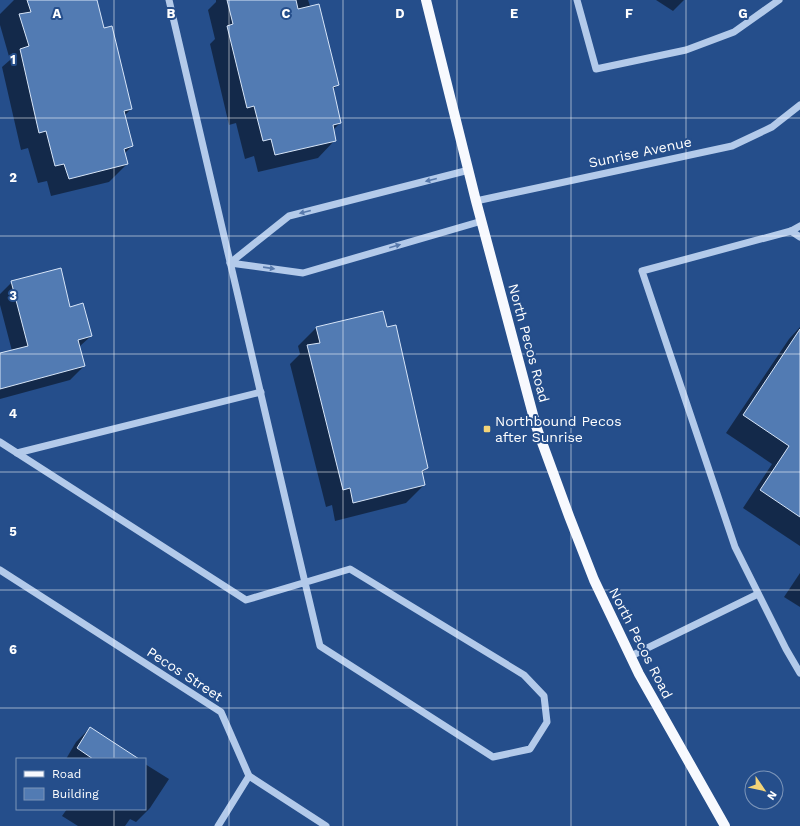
<svg xmlns="http://www.w3.org/2000/svg" width="800" height="826" font-family="'Work Sans',sans-serif">
	<style>
		.shadow { fill: #0007 }
		.building { fill: #527bb3; stroke: #d7e5f8 }
		.lines { fill: none; stroke-linecap: round; stroke-linejoin: round }
		.minor { stroke: #b3caea; stroke-width: 7 }
		.major { stroke: #f7f9fe; stroke-width: 10 }
		.oneway { fill: #5779ac }
		.grid { fill: none; stroke: #fff; stroke-width: 1; stroke-opacity: 0.55 }
		.poi-dot { fill: #f3d478; stroke: #254e8b; stroke-width: 1.5 }
		.labels { text-anchor: middle; stroke-width: 4; stroke-linejoin: round; paint-order: stroke }
		.street-label { font-size: 14px; fill: #fff; stroke: #254e8b }
		.poi-label { font-size: 14px; fill: #fff; stroke: #254e8b; text-anchor: start }
		.grid-label { font-size: 13px; text-anchor: middle; font-weight: bold; fill: #fff; stroke: #254e8b; stroke-width: 4; stroke-linejoin: round; paint-order: stroke }
	</style>
	<rect width="100%" height="100%" fill="#254e8b"/>
	<!-- shadow -->
	<g class="shadow">
		<path d="M14,0H96L103,29L131,109L124,116L132,146L124,154L127,164L109,182L51,196L47,181L38,183L28,148L21,150L2,67L10,60L0,25V14Z"/>
		<path d="M216,0H308L338,85L332,90L340,123L333,130L335,140L318,158L258,172L254,156L245,159L236,123L229,125L210,44L215,39L208,10L216,2Z"/>
		<path d="M656,0H684L673,11Z"/>
		<path d="M12,282L70,308L91,336L79,347L84,366L70,380L0,399V354L12,351L0,305V294Z"/>
		<path d="M382,312L427,468L421,474L424,485L406,503L335,521L332,505L326,507L290,364L300,354L298,346L316,328Z"/>
		<path d="M800,327V546L743,508L772,464L726,433L789,339Z"/>
		<path d="M800,573V607L784,597Z"/>
		<path d="M90,728L138,759H66L76,742Z"/>
		<path d="M145,764L169,779L150,808L136,822L130,819L125,826H78L62,816L67,809H145Z"/>
	</g>
	<!-- building -->
	<g class="building">
		<path d="M27,0H97L104,28L112,26L132,109L124,111L133,146L124,149L128,164L69,179L64,164L55,166L46,131L39,133L20,49L29,46L19,14L31,12Z"/>
		<path d="M227,0H296L298,9L319,4L339,85L333,87L341,123L333,125L336,141L275,155L271,139L263,141L254,106L247,108L227,26L233,24Z"/>
		<path d="M61,268L70,307L83,303L92,336L78,340L85,366L0,389V353L28,346L11,281Z"/>
		<path d="M383,311L387,327L396,325L428,468L422,471L425,485L353,503L350,488L343,490L307,345L320,343L316,327Z"/>
		<path d="M800,329V517L760,490L789,446L743,415Z"/>
		<path d="M90,727L139,759H93L77,748Z"/>
	</g>
	<g class="lines">
		<!-- minor -->
		<g class="minor">
			<path d="M577,0L596,69L686,50L734,32L779,0"/>
			<path d="M469,170L289,216L230,263L303,273L482,221"/>
			<path d="M476,201L732,146L772,127L800,105"/>
			<path d="M800,226L791,231L642,271L735,547L786,649L800,673"/>
			<path d="M791,231L800,237"/>
			<path d="M0,442L246,600L350,569L524,675L544,696L547,722L530,749L493,757L320,646C269,431 219,216 169,0"/>
			<path d="M17,453L261,392"/>
			<path d="M0,570L221,712L249,776L326,826"/>
			<path d="M631,656L758,594"/>
			<path d="M218,826L249,776"/>
		</g>
		<!-- major -->
		<path class="major" d="M426,0L476,201L536,426L569,516L594,580L639,674L725,826"/>
	</g>
	<!-- one-way arrows -->
	<defs><path id="oneway-solid" d="M-6-.8H1V-3.2L6.5 0L1 3.2V.8H-6Z"/></defs>
	<g class="oneway">
		<use href="#oneway-solid" transform="translate(431 180) rotate(166)"/>
		<use href="#oneway-solid" transform="translate(305 212) rotate(166)"/>
		<use href="#oneway-solid" transform="translate(395 246) rotate(-16)"/>
		<use href="#oneway-solid" transform="translate(269 268) rotate(8)"/>
	</g>
	<!-- grid -->
	<path class="grid" d="M114,0V759M229,0V826M343,0V826M457,0V826M571,0V826M686,0V826M0,118H800M0,236H800M0,354H800M0,472H800M0,590H800M0,708H800M114,809V826"/>
	<!-- markers -->
	<rect class="poi-dot" x="483" y="425" width="8" height="8" rx="2"/>
	<g class="labels">
		<!-- street labels -->
		<g class="street-label">
			<text transform="translate(640 152) rotate(-12)" y="5">Sunrise Avenue</text>
			<text transform="translate(529 343) rotate(75)" y="5">North Pecos Road</text>
			<text transform="translate(641 643) rotate(63)" y="5">North Pecos Road</text>
			<text transform="translate(185 674) rotate(33)" y="5">Pecos Street</text>
		</g>
		<!-- poi labels -->
		<g class="poi-label">
			<text x="495" y="426">Northbound Pecos<tspan x="495" dy="16">after Sunrise</tspan></text>
		</g>
	</g>
	<g class="grid-label">
		<text x="57" y="18">A</text>
		<text x="171" y="18">B</text>
		<text x="286" y="18">C</text>
		<text x="400" y="18">D</text>
		<text x="514" y="18">E</text>
		<text x="629" y="18">F</text>
		<text x="743" y="18">G</text>
		<text x="13" y="64">1</text>
		<text x="13" y="182">2</text>
		<text x="13" y="300">3</text>
		<text x="13" y="418">4</text>
		<text x="13" y="536">5</text>
		<text x="13" y="654">6</text>
	</g>
	<!-- legend -->
	<rect x="16" y="758" width="130" height="52" fill="#254e8b" stroke="#7c95b9"/>
	<rect x="24" y="771" width="20" height="6" fill="#f7f9fe" stroke="#7c95b9"/>
	<text x="52" y="778" font-size="12" fill="#ffffff">Road</text>
	<rect x="24" y="788" width="20" height="12" fill="#527bb3" stroke="#7c95b9"/>
	<text x="52" y="798" font-size="12" fill="#ffffff">Building</text>
	<!-- north arrow -->
	<g transform="translate(764 790) rotate(124)"><circle r="19" fill="#254e8b" stroke="#7c95b9"/>
	<path d="M0-3L7 15L0 10L-7 15Z" fill="#f3d478"/>
	<text y="-6" font-size="11" font-weight="bold" text-anchor="middle" fill="#ffffff">N</text>
	</g>
</svg>
